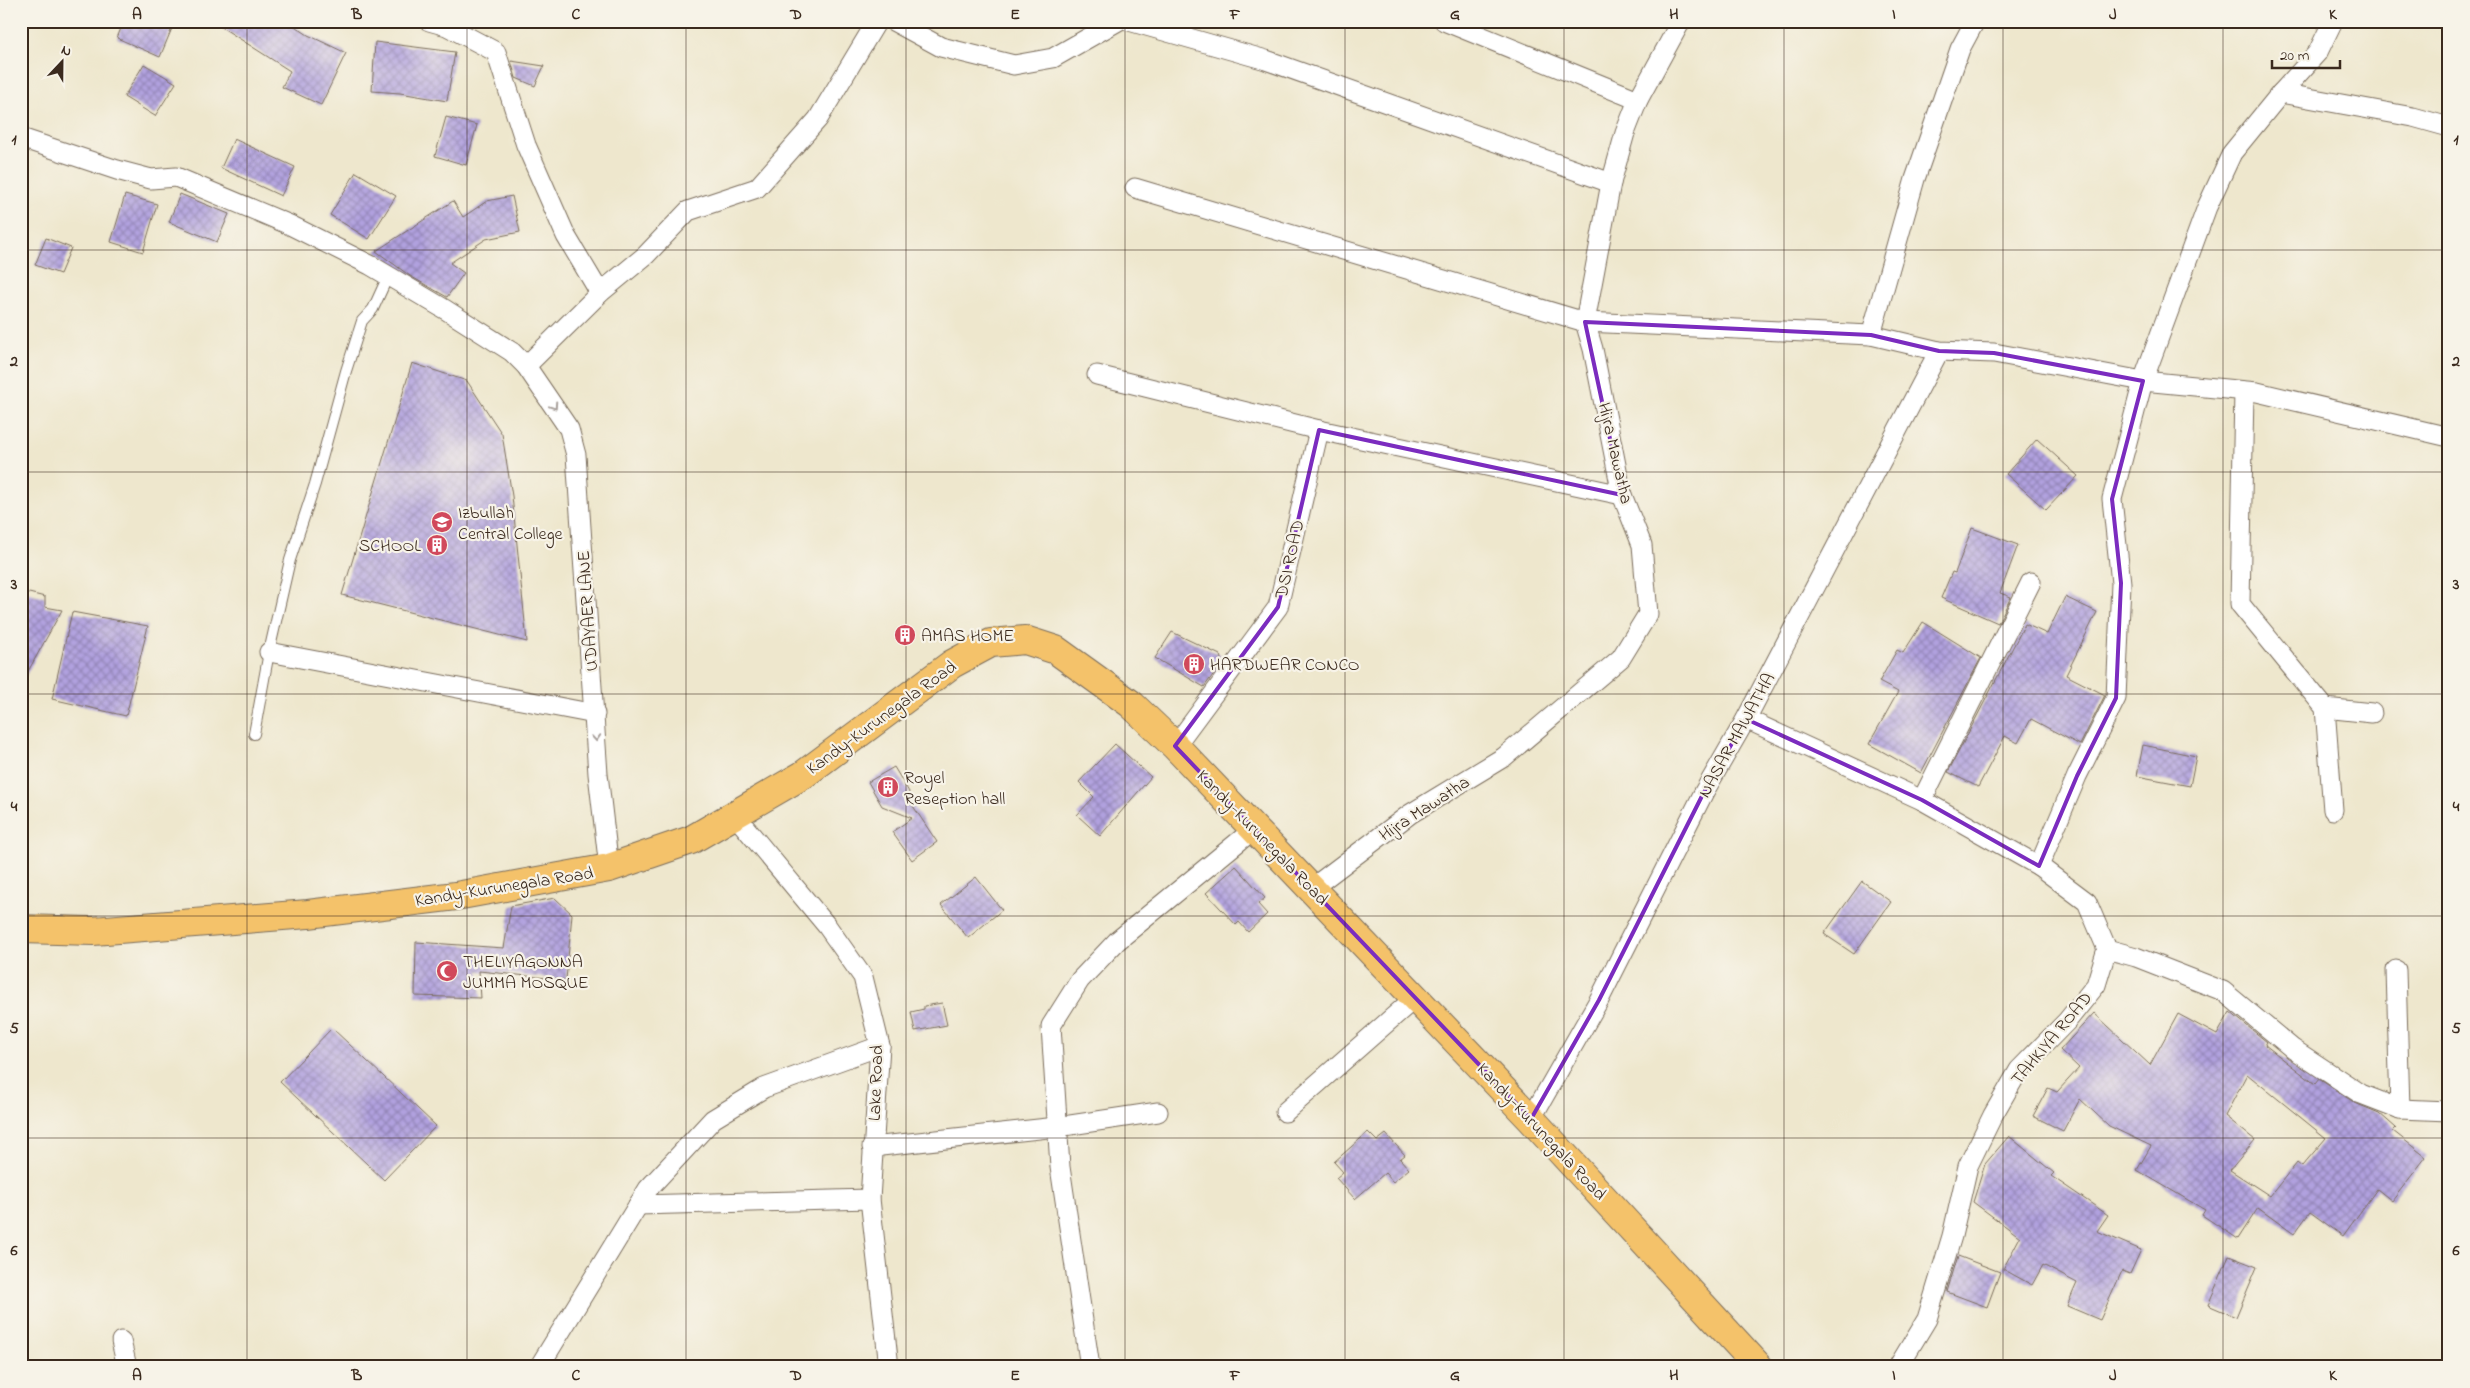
<svg xmlns="http://www.w3.org/2000/svg" width="2470" height="1388" font-family="'Indie Flower',sans-serif">
	<style>
		.building { fill: url(#building-cross-hatch); fill-rule: evenodd }
		.lines { fill: none; stroke-linecap: round; stroke-linejoin: round }
		.service-casing { stroke: #7a6c5b; stroke-width: 12 }
		.minor-casing { stroke: #7a6c5b; stroke-width: 21 }
		.trunk-casing { stroke: #7a6c5b; stroke-width: 30 }
		.service { stroke: #fff; stroke-width: 10 }
		.minor { stroke: #fff; stroke-width: 19 }
		.trunk { stroke: #f4c26a; stroke-width: 28 }
		.oneway { stroke: #a79f9a }
		.marked { fill: none; stroke: #7b2cbf; stroke-width: 4; stroke-linejoin: round }
		.grid { fill: none; stroke: #3b2a1e; stroke-width: 1; stroke-opacity: 0.55 }
		.labels { text-anchor: middle; stroke-width: 4.5; stroke-linejoin: round; paint-order: stroke }
		.street-label { font-size: 18px; fill: #3b2a1e; stroke: #f7f3e8 }
		.poi-label { font-size: 18px; fill: #3b2a1e; stroke: #f7f3e8; text-anchor: start }
		.neatline { fill: none; stroke: #3b2a1e; stroke-width: 2 }
		.grid-label { font-size: 16px; text-anchor: middle; font-weight: bold; fill: #3b2a1e }
	</style>
	<defs>
		<pattern id="building-cross-hatch" width="8" height="8" patternUnits="userSpaceOnUse" patternTransform="scale(1.25)"><rect width="8" height="8" fill="#b1a1df"/><path d="M0 0l8 8M0 8l8-8" fill="none" stroke="#9183b4"/></pattern>
	</defs>
	<rect width="100%" height="100%" fill="#f7f3e8"/>
	<filter id="ink" filterUnits="userSpaceOnUse"><feTurbulence type="fractalNoise" baseFrequency=".02" numOctaves="2"/><feDisplacementMap in="SourceGraphic" scale="10" xChannelSelector="R" yChannelSelector="G"/><feConvolveMatrix kernelMatrix="1 2 1 2 8 2 1 2 1" color-interpolation-filters="sRGB"/></filter>
	<filter id="wash" filterUnits="userSpaceOnUse"><feTurbulence type="fractalNoise" baseFrequency=".0096" numOctaves="4" result="noise"/><feDisplacementMap in="SourceGraphic" scale="20" xChannelSelector="R" yChannelSelector="G"/><feGaussianBlur stdDeviation="1.12" result="paint"/><feColorMatrix in="noise" values="0 0 0 0 0 0 0 0 0 0 0 0 0 0 0 0 0 1.4 0 .05"/><feComposite in="paint" operator="in"/></filter>
	<g filter="url(#wash)">
		<rect width="100%" height="100%" fill="#eee7cd"/>
		<g id="blocks">
			<!-- building -->
			<g class="building">
				<path d="M124,21H175L160,57L117,38Z"/>
				<path d="M212,21H287L308,35L346,53L321,105L282,87L290,71Z"/>
				<path d="M375,42L455,52L447,101L400,93L372,91Z"/>
				<path d="M511,61L544,66L535,86L516,78Z"/>
				<path d="M144,64L176,83L155,116L124,97Z"/>
				<path d="M446,117L477,125L466,165L435,156Z"/>
				<path d="M234,139L295,167L281,196L221,168Z"/>
				<path d="M356,172L396,196L369,239L330,215Z"/>
				<path d="M180,194L229,214L217,242L169,222Z"/>
				<path d="M125,195L157,204L143,252L111,242Z"/>
				<path d="M512,196L520,232L486,239L450,263L464,273L447,297L410,276L376,251L453,201L463,217L487,201Z"/>
				<path d="M46,238L71,248L60,274L35,265Z"/>
				<path d="M412,363L467,381L502,434L512,496L527,642L342,595Z"/>
				<path d="M2037,439L2078,476L2046,510L2006,474Z"/>
				<path d="M1972,528L2018,545L2000,593L2011,597L1998,623L1941,598L1952,572L1955,573Z"/>
				<path d="M21,591L45,597V607L62,610L21,684Z"/>
				<path d="M2065,597L2097,612L2066,675L2105,695L2080,745L2031,719L2018,743L2005,736L1978,787L1948,772L2025,624L2047,634Z"/>
				<path d="M72,612L148,626L126,716L52,699Z"/>
				<path d="M1923,622L1981,658L1921,773L1869,744L1898,692L1879,682L1897,650L1903,653Z"/>
				<path d="M1172,632L1220,655L1222,663L1204,687L1155,658Z"/>
				<path d="M1115,744L1151,777L1100,836L1077,815L1094,797L1079,782Z"/>
				<path d="M2143,745L2196,756L2190,786L2137,776Z"/>
				<path d="M894,767L909,792L907,797L937,842L912,860L892,832L912,818L882,806L868,782Z"/>
				<path d="M1236,866L1265,898L1258,904L1267,914L1248,932L1239,922L1236,925L1206,893Z"/>
				<path d="M976,877L1002,910L968,938L941,905Z"/>
				<path d="M1862,881L1891,902L1854,954L1824,934Z"/>
				<path d="M555,898L572,914L566,980L479,971L481,998L415,996L416,942L504,948L511,906Z"/>
				<path d="M942,1003L947,1025L915,1031L911,1012L924,1009V1006Z"/>
				<path d="M2230,1012L2267,1042L2265,1045L2315,1084L2319,1079L2355,1103L2379,1113L2396,1128L2393,1131L2426,1157L2392,1201L2377,1189L2343,1236L2310,1212L2294,1234L2258,1208L2238,1239L2202,1215L2205,1210L2137,1170L2151,1146L2109,1126L2080,1099L2063,1131L2033,1116L2048,1088L2057,1092L2079,1068L2060,1050L2094,1013L2150,1065L2178,1014L2217,1035ZM2247,1074L2326,1138L2302,1166L2297,1162L2270,1196L2230,1170L2255,1140L2225,1116Z"/>
				<path d="M332,1028L436,1126L384,1180L280,1082Z"/>
				<path d="M1368,1132L1377,1141L1386,1134L1405,1155L1400,1159L1409,1169L1393,1182L1385,1173L1355,1199L1336,1178L1343,1172L1334,1162Z"/>
				<path d="M2009,1136L2054,1173L2051,1176L2108,1215L2097,1231L2141,1250L2130,1274L2122,1271L2100,1320L2067,1306L2077,1283L2043,1265L2032,1285L2003,1269L2020,1237L1973,1202L1985,1164Z"/>
				<path d="M1958,1256L2000,1272L1987,1307L1947,1292Z"/>
				<path d="M2229,1256L2257,1267L2236,1317L2208,1305Z"/>
			</g>
		</g>
	</g>
	<g filter="url(#ink)">
		<use href="#blocks" fill-opacity="0" stroke="#7a6c5b" stroke-width="1"/>
		<g class="lines">
			<!-- service casing -->
			<g class="service-casing">
				<path id="service" d="M254,734L269,652L290,560L315,484L346,371L362,321L373,309L388,276"/>
			</g>
			<!-- minor casing -->
			<g class="minor-casing">
				<g id="minor">
					<path d="M429,21L447,26L496,52L526,145L566,236L600,293"/>
					<path d="M893,21L941,47L1014,65L1053,58L1118,21"/>
					<path d="M1129,21L1266,60L1611,183"/>
					<path d="M1444,21L1638,100"/>
					<path d="M2281,93L2413,117L2449,127"/>
					<path d="M21,138L117,170L151,179L176,177L290,225L370,265L446,310L512,352L526,366L569,429L576,455L598,774L609,868"/>
					<path d="M1135,188L1585,322L1871,335L1939,351L1994,353L2143,381L2257,392L2449,437"/>
					<path d="M1871,335L1915,179L1960,49L1975,21"/>
					<path d="M526,366L600,293L646,255L688,211L757,188L818,119L877,21"/>
					<path d="M1097,375L1319,430L1622,495"/>
					<path d="M2244,391L2240,604L2325,708L2333,810"/>
					<path d="M269,652L595,714"/>
					<path d="M2325,708L2372,713"/>
					<path d="M1746,719L1922,800L2039,866L2077,776L2116,698L2121,583L2112,499L2143,381L2207,207L2232,153L2281,93L2318,52L2333,21"/>
					<path d="M1175,746L1278,607L1319,430"/>
					<path d="M1922,800L2031,582"/>
					<path d="M734,814L827,926L863,977L880,1046L870,1199L889,1367"/>
					<path d="M1312,888L1410,814L1504,757L1621,658L1648,614L1642,545L1622,495L1593,349L1585,322L1611,183L1625,133L1638,100L1681,21"/>
					<path d="M2107,949L2136,957L2223,991L2293,1049L2361,1094L2400,1109L2449,1111"/>
					<path d="M2396,970L2400,1109"/>
					<path d="M1285,1112L1416,997"/>
					<path d="M1531,1119L1599,1000L1704,792L1746,719L1939,351"/>
					<path d="M872,1147L1057,1127L1158,1112"/>
					<path d="M638,1205L870,1199"/>
					<path d="M121,1341L127,1367"/>
					<path d="M539,1367L648,1189L713,1119L764,1088L880,1046"/>
					<path d="M1090,1367L1060,1167L1051,1026L1080,980L1117,941L1254,829"/>
					<path d="M1898,1367L1927,1319L1952,1236L1968,1166L1993,1115L2019,1070L2067,1021L2096,985L2107,949L2087,902L2039,866"/>
				</g>
			</g>
			<!-- trunk casing -->
			<g class="trunk-casing">
				<path id="trunk" d="M21,929L93,931L308,914L456,896L609,868L691,840L803,775L952,664L991,643L1025,640L1056,650L1131,704L1175,746L1531,1119L1759,1367"/>
			</g>
			<!-- service -->
			<use href="#service" class="service"/>
			<!-- minor -->
			<use href="#minor" class="minor"/>
			<!-- trunk -->
			<use href="#trunk" class="trunk"/>
		</g>
		<!-- one-way arrows -->
		<defs><path id="oneway-chevron" d="M-2-3.5L2.5 0L-2 3.5" fill="none" stroke-width="1.6" stroke-linecap="round" stroke-linejoin="round" transform="scale(1.25)"/></defs>
		<g class="oneway">
			<use href="#oneway-chevron" transform="translate(554 406) rotate(56)"/>
			<use href="#oneway-chevron" transform="translate(596 738) rotate(86)"/>
		</g>
	</g>
	<!-- marked area -->
	<path class="marked" d="M1585,322L1871,335L1939,351L1994,353L2143,381L2112,499L2121,583L2116,698L2077,776L2039,866L1922,800L1746,719L1704,792L1599,1000L1531,1119L1175,746L1278,607L1319,430L1622,495Z"/>
	<!-- grid -->
	<path class="grid" d="M247,21V1367M467,21V1367M686,21V1367M906,21V1367M1125,21V1367M1345,21V1367M1564,21V1367M1784,21V1367M2003,21V1367M2223,21V1367M21,250H2449M21,472H2449M21,694H2449M21,916H2449M21,1138H2449"/>
	<!-- icons -->
	<defs>
		<g id="school-disc" transform="scale(1.125)"><circle r="9.5" fill="#d1495b" stroke="#f7f3e8"/><path d="M0-5L7-2L0 1L-7-2ZM-4 1L0 2.5L4 1V4Q0 6-4 4Z" fill="#fff"/></g>
		<g id="building-disc" transform="scale(1.125)"><circle r="9.5" fill="#d1495b" stroke="#f7f3e8"/><path d="M-4-6H4V6H1V3H-1V6H-4ZM-2.5-4.3h1.7v1.8h-1.7ZM.8-4.3h1.7v1.8H.8ZM-2.5-1h1.7V.8h-1.7ZM.8-1h1.7V.8H.8Z" fill="#fff"/></g>
		<g id="mosque-disc" transform="scale(1.125)"><circle r="9.5" fill="#d1495b" stroke="#f7f3e8"/><path d="M3.5-4.9A6 6 0 1 0 3.5 4.9A5 5 0 1 1 3.5-4.9Z" fill="#fff"/></g>
	</defs>
	<g fill-rule="evenodd">
		<use href="#school-disc" x="442" y="522"/>
		<use href="#building-disc" x="437" y="545"/>
		<use href="#building-disc" x="905" y="635"/>
		<use href="#building-disc" x="1194" y="664"/>
		<use href="#building-disc" x="888" y="787"/>
		<use href="#mosque-disc" x="447" y="971"/>
	</g>
	<g class="labels">
		<!-- street labels -->
		<g class="street-label">
			<text transform="translate(1616 453) rotate(77)" y="6">Hijra Mawatha</text>
			<text transform="translate(1289 559) rotate(-77)" y="6">DSI ROAD</text>
			<text transform="translate(587 611) rotate(-94)" y="6">UDAYAER LANE</text>
			<text transform="translate(881 717) rotate(-36)" y="6">Kandy-Kurunegala Road</text>
			<text transform="translate(1736 735) rotate(-61)" y="6">NASAR MAWATHA</text>
			<text transform="translate(1424 808) rotate(-33)" y="6">Hijra Mawatha</text>
			<text transform="translate(1263 837) rotate(46)" y="6">Kandy-Kurunegala Road</text>
			<text transform="translate(504 886) rotate(-9)" y="6">Kandy-Kurunegala Road</text>
			<text transform="translate(2051 1038) rotate(-50)" y="6">TAHKIYA ROAD</text>
			<text transform="translate(875 1083) rotate(-88)" y="6">Lake Road</text>
			<text transform="translate(1542 1131) rotate(47)" y="6">Kandy-Kurunegala Road</text>
		</g>
		<!-- poi labels -->
		<g class="poi-label">
			<text x="458" y="518">Izbullah<tspan x="458" dy="21">Central College</tspan></text>
			<text x="421" y="551" text-anchor="end">SCHOOL</text>
			<text x="921" y="641">AMAS HOME</text>
			<text x="1210" y="670">HARDWEAR CONCO</text>
			<text x="904" y="783">Royel<tspan x="904" dy="21">Reseption hall</tspan></text>
			<text x="463" y="967">THELIYAGONNA<tspan x="463" dy="21">JUMMA MOSQUE</tspan></text>
		</g>
	</g>
	<!-- margin -->
	<rect width="2470" height="1388" fill="none" stroke="#f7f3e8" stroke-width="55"/>
	<!-- north arrow -->
	<g transform="translate(62 62) rotate(22)" stroke="#f7f3e8" stroke-width="4" paint-order="stroke">
	<path d="M0-4L9 19L0 12L-9 19Z" fill="#3b2a1e"/>
	<text y="-8" font-size="14" font-weight="bold" text-anchor="middle" fill="#3b2a1e">N</text>
	</g>
	<!-- scale -->
	<path d="M2272 60v8h68v-8" fill="none" stroke="#3b2a1e" stroke-width="2.5"/>
	<text x="2280" y="60" font-size="15" fill="#3b2a1e" stroke="#f7f3e8" stroke-width="4" paint-order="stroke">20 m</text>
	<rect x="28" y="28" width="2414" height="1332" class="neatline"/>
	<g class="grid-label">
		<text x="137" y="19">A</text>
		<text x="357" y="19">B</text>
		<text x="576" y="19">C</text>
		<text x="796" y="19">D</text>
		<text x="1015" y="19">E</text>
		<text x="1235" y="19">F</text>
		<text x="1455" y="19">G</text>
		<text x="1674" y="19">H</text>
		<text x="1894" y="19">I</text>
		<text x="2113" y="19">J</text>
		<text x="2333" y="19">K</text>
		<text x="14" y="144">1</text>
		<text x="2456" y="144">1</text>
		<text x="14" y="366">2</text>
		<text x="2456" y="366">2</text>
		<text x="14" y="589">3</text>
		<text x="2456" y="589">3</text>
		<text x="14" y="811">4</text>
		<text x="2456" y="811">4</text>
		<text x="14" y="1033">5</text>
		<text x="2456" y="1033">5</text>
		<text x="14" y="1255">6</text>
		<text x="2456" y="1255">6</text>
		<text x="137" y="1380">A</text>
		<text x="357" y="1380">B</text>
		<text x="576" y="1380">C</text>
		<text x="796" y="1380">D</text>
		<text x="1015" y="1380">E</text>
		<text x="1235" y="1380">F</text>
		<text x="1455" y="1380">G</text>
		<text x="1674" y="1380">H</text>
		<text x="1894" y="1380">I</text>
		<text x="2113" y="1380">J</text>
		<text x="2333" y="1380">K</text>
	</g>
</svg>
